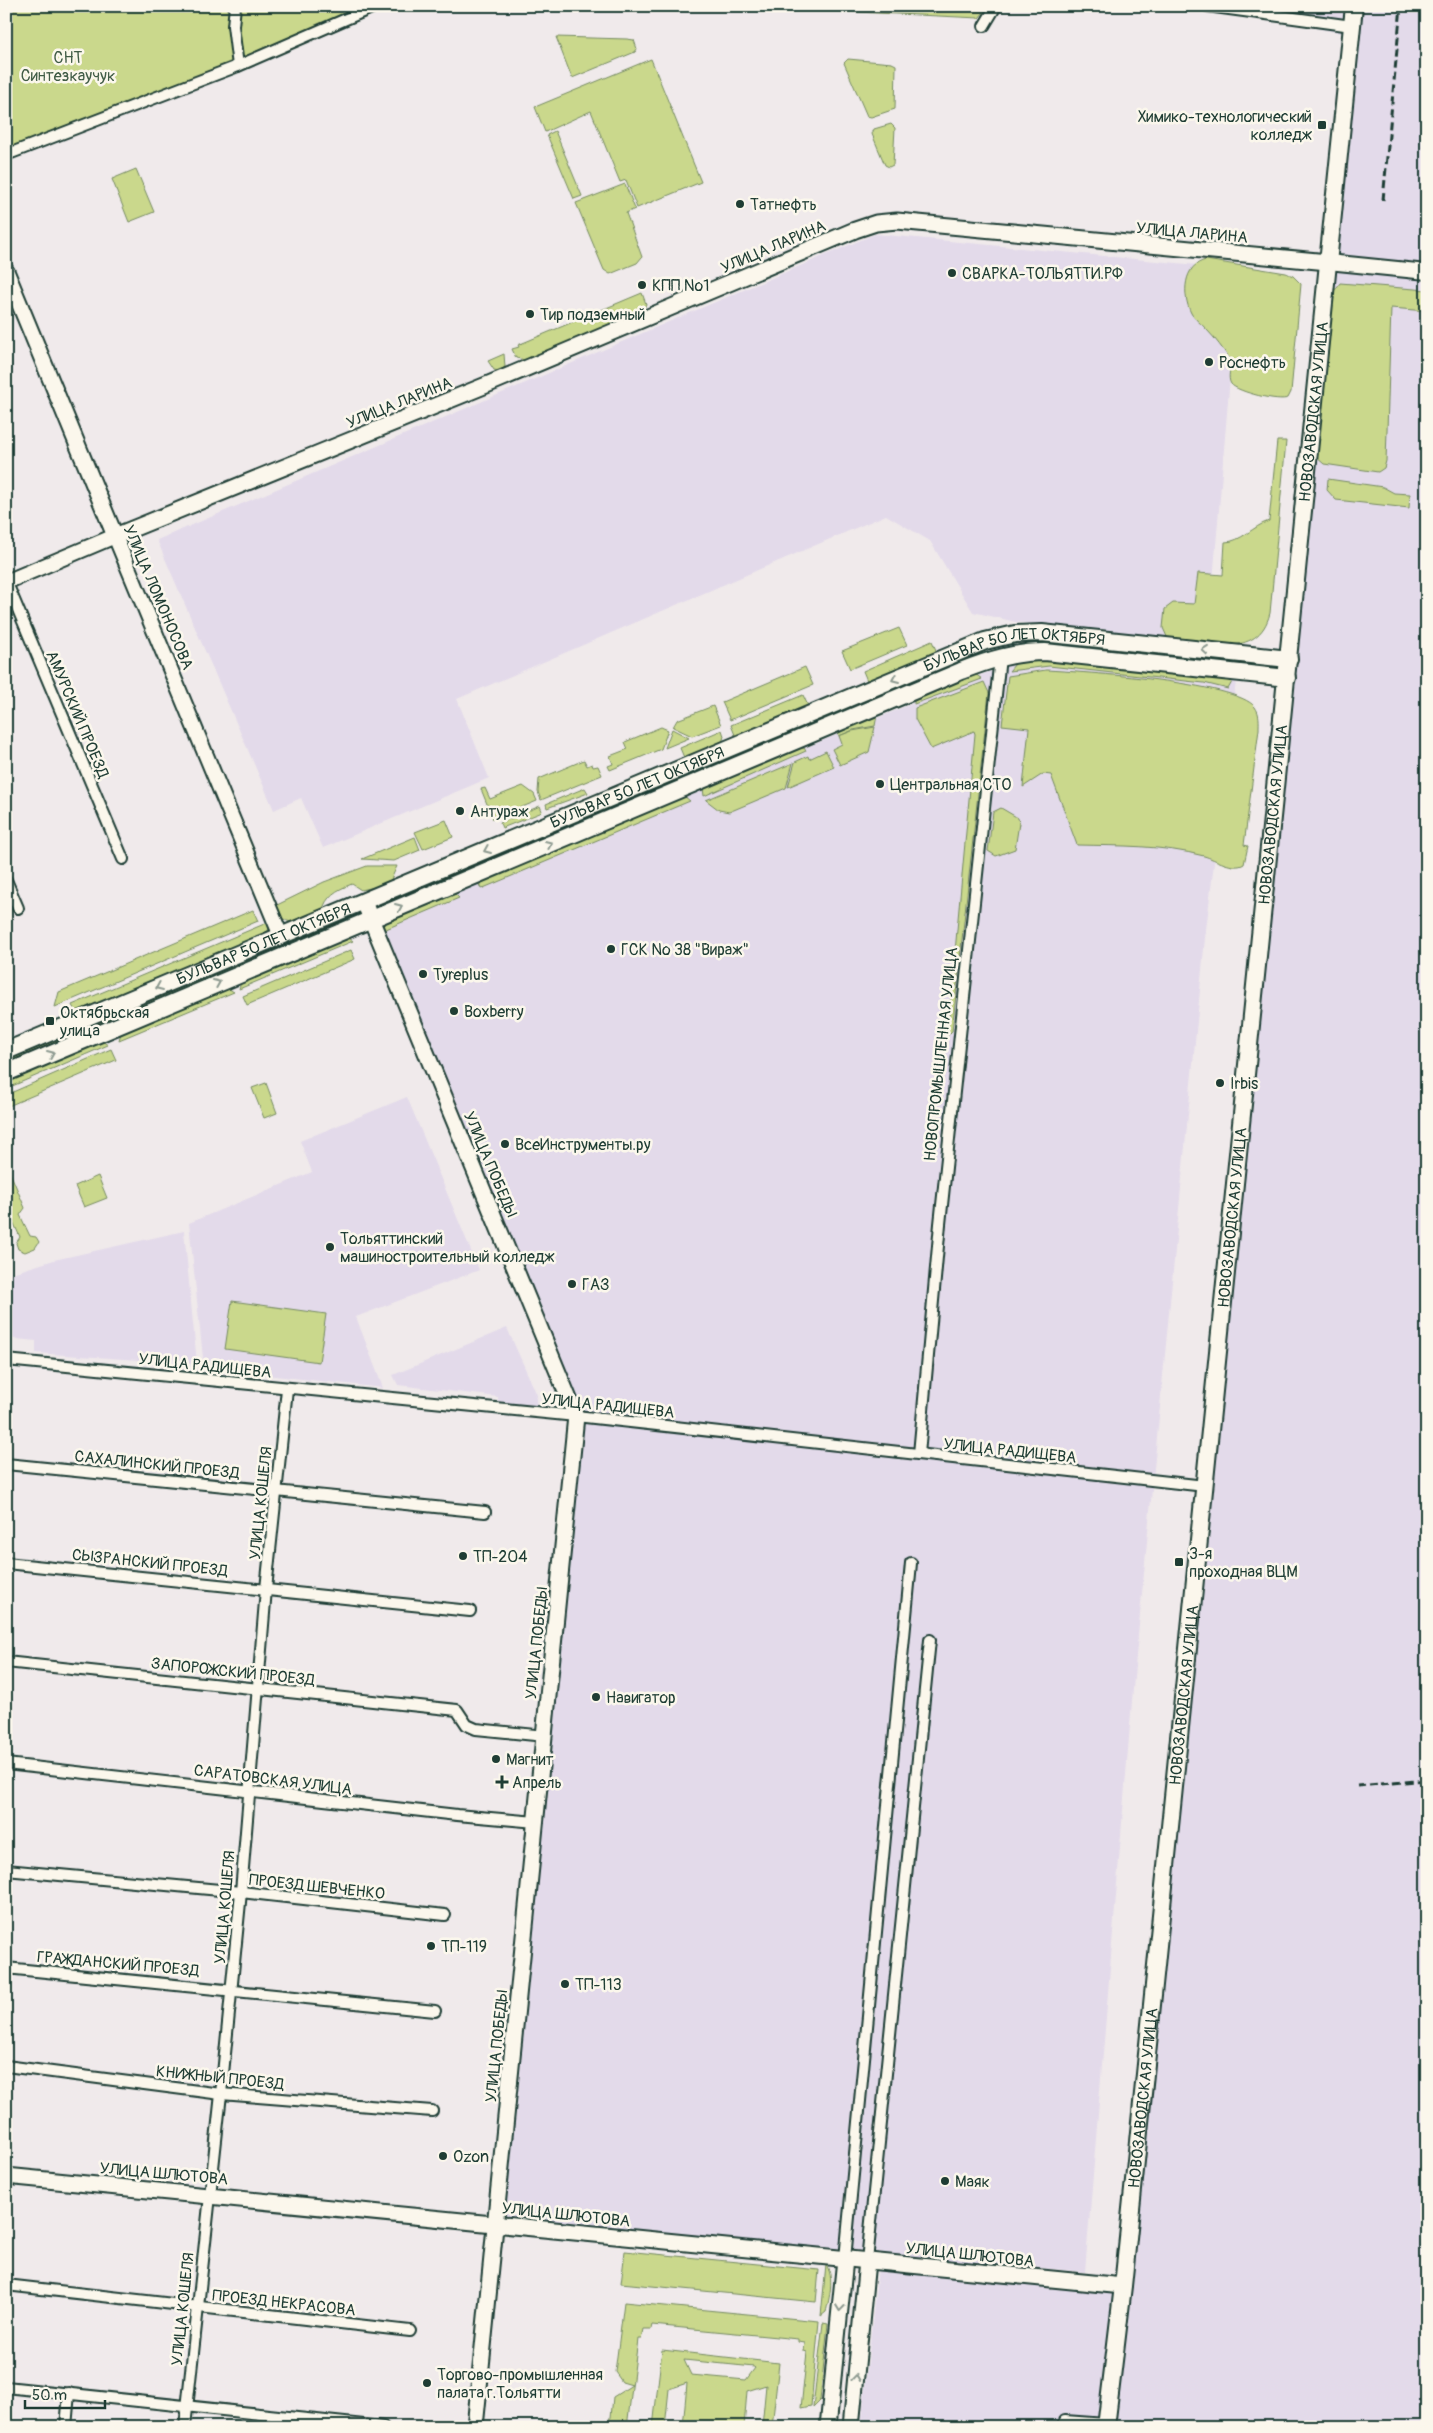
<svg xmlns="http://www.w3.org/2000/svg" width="1433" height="2433" font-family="Pangolin,sans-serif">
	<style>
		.built { fill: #e3daea }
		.green { fill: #cad88c; stroke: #748a60; fill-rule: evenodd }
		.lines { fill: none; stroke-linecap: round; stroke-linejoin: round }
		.minor-casing { stroke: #1f3d34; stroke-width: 14 }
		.tertiary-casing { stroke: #1f3d34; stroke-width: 18 }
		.secondary-casing { stroke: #1f3d34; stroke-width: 19 }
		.primary-casing { stroke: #1f3d34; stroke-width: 20 }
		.minor { stroke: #fbf7ec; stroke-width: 10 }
		.tertiary { stroke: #fbf7ec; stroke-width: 14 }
		.secondary { stroke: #fbf7ec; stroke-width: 15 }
		.primary { stroke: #fbf7ec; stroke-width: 16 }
		.rail { stroke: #1f3d34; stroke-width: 3; stroke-dasharray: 8 4; stroke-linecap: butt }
		.oneway { stroke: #8d9a90 }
		.poi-dot { fill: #1f3d34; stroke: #fbf7ec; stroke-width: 2 }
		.labels { text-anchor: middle; stroke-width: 5; stroke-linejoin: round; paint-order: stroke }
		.park-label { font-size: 16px; fill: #415c46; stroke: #fbf7ec }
		.poi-label { font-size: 16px; fill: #1f3d34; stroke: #fbf7ec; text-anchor: start }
		.street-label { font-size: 16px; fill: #1f3d34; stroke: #fbf7ec }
	</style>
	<rect width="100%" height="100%" fill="#f0eaeb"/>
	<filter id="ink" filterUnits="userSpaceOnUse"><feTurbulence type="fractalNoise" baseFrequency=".02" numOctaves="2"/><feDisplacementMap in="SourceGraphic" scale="10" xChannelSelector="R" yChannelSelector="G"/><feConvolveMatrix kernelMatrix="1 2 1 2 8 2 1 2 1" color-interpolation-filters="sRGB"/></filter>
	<g filter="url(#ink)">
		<!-- built -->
		<g class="built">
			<path d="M1194,6H1350L1347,34Z"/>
			<path d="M1354,6H1427V2427H1109Z"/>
			<path d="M875,234L1239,269L1208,641L1016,622L973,612L930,541L886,515L457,699L489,778L323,848L301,798L274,810L157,540Z"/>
			<path d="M1040,659L1162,668L1236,681L1205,938L1134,1677L1085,2272L500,2220L581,1412L379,924L1001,667Z"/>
			<path d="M407,1097L479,1270L356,1317L383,1388L204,1368L189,1223L312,1172L300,1141Z"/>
			<path d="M184,1231L197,1364L36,1353V1341L6,1338V1275L54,1260Z"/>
			<path d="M507,1328L537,1395L536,1406L498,1402V1397L398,1385L393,1375Z"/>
			<path d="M878,2267L1118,2291L1104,2427H861Z"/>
		</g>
		<!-- green -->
		<g class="green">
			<path d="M6,6H380L6,155Z"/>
			<path d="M734,6H989L979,18Z"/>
			<path d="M556,37L627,39L634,40L637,49L635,52L572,78Z"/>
			<path d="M651,59L701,182L637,208L626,180L620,182L591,111L545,132L535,107Z"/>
			<path d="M848,59L892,63L896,65L895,109L871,117L867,116L844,63Z"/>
			<path d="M891,124L895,128L893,165L889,167L885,165L872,134L874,129Z"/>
			<path d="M555,131L582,196L574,199L547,135Z"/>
			<path d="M136,169L154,212L129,222L112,179Z"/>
			<path d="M625,184L635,209L626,213L642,257L637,263L610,274L604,270L576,203Z"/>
			<path d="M1206,260L1286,273L1293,276L1301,284L1291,392L1288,398C1279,402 1237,392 1231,384C1227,378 1231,367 1231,360C1223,350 1216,339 1207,330C1202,324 1194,319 1191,313C1182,295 1183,265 1206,260Z"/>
			<path d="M1340,283L1427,290V311L1391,308L1386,461L1384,468L1378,472L1324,464L1316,457L1332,294Z"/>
			<path d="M642,293L646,304L643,310L525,360L516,358L512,349L519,347L518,345Z"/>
			<path d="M504,354L505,367L499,371L494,370L488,361Z"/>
			<path d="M1277,441H1286L1270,613C1258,661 1205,642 1168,639L1163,628L1165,609L1173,603L1194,604L1198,573L1223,575L1225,542C1241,542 1253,526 1269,521Z"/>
			<path d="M1328,479L1383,487L1394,493L1410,494L1409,508L1336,500L1327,490Z"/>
			<path d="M899,628L907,645L850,669L842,651Z"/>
			<path d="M932,641L936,650L931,655L868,683L863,671Z"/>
			<path d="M1057,643L1230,661L1228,665L1058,647Z"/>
			<path d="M979,652V657L754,750L752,747Z"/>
			<path d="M1042,658L1205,674L1232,682L1228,689L1204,683L1049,666L1009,671L1016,663Z"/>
			<path d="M805,667L813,685L730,720L722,702Z"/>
			<path d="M1046,670C1082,672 1236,682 1255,707C1260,714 1259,721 1259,729L1244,845L1248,846L1244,864C1234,871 1215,859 1204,856C1162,845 1120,846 1077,845L1051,775L1043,774L1023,787L1029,728L1002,725L1008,676Z"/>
			<path d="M974,673L982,679L914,704V699Z"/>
			<path d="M984,682L989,693L952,1031L947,1036L941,1035L948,1028L975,734L974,731L931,749L915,719V708Z"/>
			<path d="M803,695L809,708L735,735L731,725Z"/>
			<path d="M713,706L721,725L692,736L673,727L677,720Z"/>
			<path d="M877,715L875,726L853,730L839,736L838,734L854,722Z"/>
			<path d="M661,727L668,730L661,749L610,770L608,766L613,764L610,756L628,749L625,742Z"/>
			<path d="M875,727L869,752L840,765L832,749L842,744L839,736L852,731Z"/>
			<path d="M672,729L689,738L665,748Z"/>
			<path d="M722,730L724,736L722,743L685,760L680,748Z"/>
			<path d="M804,748L806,751L704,796L703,788L783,751Z"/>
			<path d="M826,751L834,767L788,787L795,762L808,756L809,759Z"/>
			<path d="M729,757L728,761L528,846L525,843Z"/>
			<path d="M584,760L587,766L592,764L593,767L598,766L602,775L541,800L538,792L539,779Z"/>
			<path d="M793,763L786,788L729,812L719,810L706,800Z"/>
			<path d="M523,786L534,794L537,801L493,819L481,789L485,788L490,799Z"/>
			<path d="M585,788L588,793L547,808L546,804Z"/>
			<path d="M684,796L690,801L481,889L477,880Z"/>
			<path d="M540,806L542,811L540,813L502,828L500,823Z"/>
			<path d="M1001,808L1018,818L1019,823L1015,849L996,856L988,851L993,812Z"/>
			<path d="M446,820L453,837L423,849L415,832Z"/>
			<path d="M415,837L420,850L394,861L362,859Z"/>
			<path d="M508,849L509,854L386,904L384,902V900Z"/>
			<path d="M367,866H397L389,884L361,890L352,884C336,890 326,896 322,912C302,920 285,932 275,906L324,882Z"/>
			<path d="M453,892L459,898L379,932L383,921Z"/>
			<path d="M253,910L258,921L55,1007L59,992Z"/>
			<path d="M343,919V923L6,1066V1057Z"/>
			<path d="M269,922V929L265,935L95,1008L75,1011L72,1005Z"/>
			<path d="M346,936L353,941L239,989L241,982Z"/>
			<path d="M351,950L355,959L247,1005L243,996Z"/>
			<path d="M226,987L234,992L119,1040L121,1033Z"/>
			<path d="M102,1041L108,1045L10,1087L8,1083L31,1068Z"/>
			<path d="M111,1049L116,1060L6,1107V1095Z"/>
			<path d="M266,1083L277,1113L264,1118L252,1088Z"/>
			<path d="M6,1163L25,1208L20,1215L30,1236L36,1237L39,1242L35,1248L25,1252L18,1249L16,1243L20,1237L11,1217L6,1216Z"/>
			<path d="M98,1176L107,1198L84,1207L75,1186Z"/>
			<path d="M232,1301L326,1314L319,1362L225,1349Z"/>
			<path d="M625,2251L819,2270L816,2302L621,2283Z"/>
			<path d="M826,2265C835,2277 829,2299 826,2312L821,2316Z"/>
			<path d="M624,2302L819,2321L811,2406L801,2408L807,2352L804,2351L805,2343L798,2342V2339L652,2325L651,2329H643L641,2339H638L627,2427H610L613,2397L632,2385L622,2382L615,2372Z"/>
			<path d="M823,2323L828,2324L820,2400L813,2407Z"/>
			<path d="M662,2350L779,2363L772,2427H762L766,2385L747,2391L744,2427H683L687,2383L669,2389L665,2427H653ZM684,2360L754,2367L755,2368L746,2380L691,2375Z"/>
		</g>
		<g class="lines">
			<!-- minor casing -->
			<g class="minor-casing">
				<g id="minor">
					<path d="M235,6L233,26L238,66"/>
					<path d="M1207,6L1352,26"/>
					<path d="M984,26L996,6"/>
					<path d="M6,155L238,66L376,6"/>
					<path d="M6,581L123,859"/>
					<path d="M6,880L18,908"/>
					<path d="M6,1360L576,1416L1205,1486"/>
					<path d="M919,1454L940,1224L1000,657"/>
					<path d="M6,1464L485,1512"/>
					<path d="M6,1563L470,1611"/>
					<path d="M6,1662L457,1710L467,1725L476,1729L545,1736"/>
					<path d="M6,1764L457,1815L536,1822"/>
					<path d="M6,1870L241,1892L445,1915"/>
					<path d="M6,1968L435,2011"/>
					<path d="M6,2066L221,2094L432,2111"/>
					<path d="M845,2259L911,1563"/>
					<path d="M867,2261L930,1640"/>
					<path d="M6,2285L410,2331"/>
					<path d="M6,2387L383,2427"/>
					<path d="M66,2427L69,2393"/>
					<path d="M185,2427L221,2094L241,1892L266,1589L287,1389"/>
					<path d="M1064,2427L1065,2421L1106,2424"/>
				</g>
			</g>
			<!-- tertiary casing -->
			<g class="tertiary-casing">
				<g id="tertiary">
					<path d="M1328,262L1427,272"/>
					<path d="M6,582L115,536L281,936"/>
				</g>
			</g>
			<!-- secondary casing -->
			<g class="secondary-casing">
				<g id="secondary">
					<path d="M6,271L115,536L484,386L855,230L876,223L897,221L1328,262"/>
					<path d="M364,902L576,1416L475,2427"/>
					<path d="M6,2176L1123,2286"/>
					<path d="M828,2427L845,2259"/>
					<path d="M851,2427L867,2261"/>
				</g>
			</g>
			<!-- primary casing -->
			<g class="primary-casing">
				<g id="primary">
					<path id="s1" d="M6,1051L985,641L1015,634L1042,633L1289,659"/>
					<path d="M6,1073L961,671C989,660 1015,652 1045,652L1287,678"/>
					<path id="s2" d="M1106,2427L1123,2286L1145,2074L1354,6"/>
				</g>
			</g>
			<!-- minor -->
			<use href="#minor" class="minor"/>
			<!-- tertiary -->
			<use href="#tertiary" class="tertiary"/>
			<!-- secondary -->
			<use href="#secondary" class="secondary"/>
			<!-- primary -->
			<use href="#primary" class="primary"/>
			<!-- rail -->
			<g class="rail">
				<path d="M1383,200L1401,6"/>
				<path d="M1357,1786L1427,1780"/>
			</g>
		</g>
		<!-- one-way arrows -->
		<defs><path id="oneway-chevron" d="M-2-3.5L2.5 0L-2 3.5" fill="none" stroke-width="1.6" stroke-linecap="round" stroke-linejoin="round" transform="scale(1.25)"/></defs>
		<g class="oneway">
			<use href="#oneway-chevron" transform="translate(1205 650) rotate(-174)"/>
			<use href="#oneway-chevron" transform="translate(895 679) rotate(157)"/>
			<use href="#oneway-chevron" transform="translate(549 844) rotate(-23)"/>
			<use href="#oneway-chevron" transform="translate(487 850) rotate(157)"/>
			<use href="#oneway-chevron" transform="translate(399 907) rotate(-23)"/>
			<use href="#oneway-chevron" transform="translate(217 983) rotate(-23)"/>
			<use href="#oneway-chevron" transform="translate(159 987) rotate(157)"/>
			<use href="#oneway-chevron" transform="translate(51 1054) rotate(-23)"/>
			<use href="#oneway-chevron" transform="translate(840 2308) rotate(96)"/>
			<use href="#oneway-chevron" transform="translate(856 2378) rotate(-84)"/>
		</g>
	</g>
	<!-- markers -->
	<g class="poi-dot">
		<rect x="1317" y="120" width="10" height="10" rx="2.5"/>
		<circle cx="740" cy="204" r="5"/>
		<circle cx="952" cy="273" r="5"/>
		<circle cx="642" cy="285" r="5"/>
		<circle cx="530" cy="314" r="5"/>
		<circle cx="1209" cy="362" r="5"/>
		<circle cx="880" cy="784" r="5"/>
		<circle cx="460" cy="811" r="5"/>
		<circle cx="611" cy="949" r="5"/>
		<circle cx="423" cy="974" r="5"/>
		<circle cx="454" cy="1011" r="5"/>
		<rect x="45" y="1016" width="10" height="10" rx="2.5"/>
		<circle cx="1220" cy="1083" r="5"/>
		<circle cx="505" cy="1144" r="5"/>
		<circle cx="330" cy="1247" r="5"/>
		<circle cx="572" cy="1284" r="5"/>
		<circle cx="463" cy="1556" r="5"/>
		<rect x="1174" y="1557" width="10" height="10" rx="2.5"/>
		<circle cx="596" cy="1697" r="5"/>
		<circle cx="496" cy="1759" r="5"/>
		<path d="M499.5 1774.5h5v5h5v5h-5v5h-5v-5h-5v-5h5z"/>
		<circle cx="431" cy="1946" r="5"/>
		<circle cx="565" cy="1984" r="5"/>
		<circle cx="443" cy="2156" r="5"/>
		<circle cx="945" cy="2181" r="5"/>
		<circle cx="427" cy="2383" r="5"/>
	</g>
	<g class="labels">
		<!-- park labels -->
		<g class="park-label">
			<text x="68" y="63">СНТ<tspan x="68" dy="18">Синтезкаучук</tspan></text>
		</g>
		<!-- poi labels -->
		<g class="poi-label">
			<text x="1312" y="122" text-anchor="end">Химико-технологический<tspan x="1312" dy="18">колледж</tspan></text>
			<text x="750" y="210">Татнефть</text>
			<text x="962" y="279">СВАРКА-ТОЛЬЯТТИ.РФ</text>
			<text x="652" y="291">КПП №1</text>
			<text x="540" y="320">Тир подземный</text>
			<text x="1219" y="368">Роснефть</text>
			<text x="890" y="790">Центральная СТО</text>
			<text x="470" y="817">Антураж</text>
			<text x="621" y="955">ГСК № 38 "Вираж"</text>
			<text x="433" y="980">Tyreplus</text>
			<text x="464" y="1017">Boxberry</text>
			<text x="60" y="1018">Октябрьская<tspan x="60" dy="18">улица</tspan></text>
			<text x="1230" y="1089">Irbis</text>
			<text x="515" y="1150">ВсеИнструменты.ру</text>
			<text x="340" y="1244">Тольяттинский<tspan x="340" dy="18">машиностроительный колледж</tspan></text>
			<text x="582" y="1290">ГАЗ</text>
			<text x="1189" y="1559">3-я<tspan x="1189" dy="18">проходная ВЦМ</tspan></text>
			<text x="473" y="1562">ТП-204</text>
			<text x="606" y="1703">Навигатор</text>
			<text x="506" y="1765">Магнит</text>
			<text x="512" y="1788">Апрель</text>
			<text x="441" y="1952">ТП-119</text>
			<text x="575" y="1990">ТП-113</text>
			<text x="453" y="2162">Ozon</text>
			<text x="955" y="2187">Маяк</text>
			<text x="437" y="2380">Торгово-промышленная<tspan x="437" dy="18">палата г.Тольятти</tspan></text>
		</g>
		<!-- street labels -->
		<g class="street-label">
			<text transform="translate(1192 232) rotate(5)" y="6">УЛИЦА ЛАРИНА</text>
			<text transform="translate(773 246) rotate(-23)" y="6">УЛИЦА ЛАРИНА</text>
			<text transform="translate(399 402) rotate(-22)" y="6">УЛИЦА ЛАРИНА</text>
			<text dy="6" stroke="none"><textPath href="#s2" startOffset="2026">НОВОЗАВОДСКАЯ УЛИЦА</textPath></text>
			<text transform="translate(159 597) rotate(67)" y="6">УЛИЦА ЛОМОНОСОВА</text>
			<text dy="6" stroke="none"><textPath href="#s1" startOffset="1089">БУЛЬВАР 50 ЛЕТ ОКТЯБРЯ</textPath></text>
			<text transform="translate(78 714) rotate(67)" y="6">АМУРСКИЙ ПРОЕЗД</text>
			<text dy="6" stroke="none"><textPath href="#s1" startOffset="684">БУЛЬВАР 50 ЛЕТ ОКТЯБРЯ</textPath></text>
			<text dy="6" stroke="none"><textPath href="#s2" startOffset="1621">НОВОЗАВОДСКАЯ УЛИЦА</textPath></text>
			<text dy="6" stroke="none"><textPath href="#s1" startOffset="279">БУЛЬВАР 50 ЛЕТ ОКТЯБРЯ</textPath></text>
			<text transform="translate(940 1054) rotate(-84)" y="6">НОВОПРОМЫШЛЕННАЯ УЛИЦА</text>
			<text transform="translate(491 1164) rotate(67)" y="6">УЛИЦА ПОБЕДЫ</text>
			<text dy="6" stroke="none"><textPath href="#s2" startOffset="1216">НОВОЗАВОДСКАЯ УЛИЦА</textPath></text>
			<text transform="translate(205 1365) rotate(6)" y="6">УЛИЦА РАДИЩЕВА</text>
			<text transform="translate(608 1405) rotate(6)" y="6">УЛИЦА РАДИЩЕВА</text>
			<text transform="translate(1010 1450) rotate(6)" y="6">УЛИЦА РАДИЩЕВА</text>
			<text transform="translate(157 1464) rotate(6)" y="6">САХАЛИНСКИЙ ПРОЕЗД</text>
			<text transform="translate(260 1503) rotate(-84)" y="6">УЛИЦА КОШЕЛЯ</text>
			<text transform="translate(150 1562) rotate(6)" y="6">СЫЗРАНСКИЙ ПРОЕЗД</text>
			<text transform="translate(536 1643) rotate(-84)" y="6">УЛИЦА ПОБЕДЫ</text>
			<text transform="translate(233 1671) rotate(6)" y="6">ЗАПОРОЖСКИЙ ПРОЕЗД</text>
			<text dy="6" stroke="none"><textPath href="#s2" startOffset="736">НОВОЗАВОДСКАЯ УЛИЦА</textPath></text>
			<text transform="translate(273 1779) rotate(7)" y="6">САРАТОВСКАЯ УЛИЦА</text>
			<text transform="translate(317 1886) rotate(6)" y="6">ПРОЕЗД ШЕВЧЕНКО</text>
			<text transform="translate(224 1907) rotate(-85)" y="6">УЛИЦА КОШЕЛЯ</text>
			<text transform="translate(118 1963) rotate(5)" y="6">ГРАЖДАНСКИЙ ПРОЕЗД</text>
			<text transform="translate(496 2046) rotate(-84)" y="6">УЛИЦА ПОБЕДЫ</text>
			<text transform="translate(220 2077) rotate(6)" y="6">КНИЖНЫЙ ПРОЕЗД</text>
			<text dy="6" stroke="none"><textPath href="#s2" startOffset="331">НОВОЗАВОДСКАЯ УЛИЦА</textPath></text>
			<text transform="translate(164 2173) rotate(5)" y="6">УЛИЦА ШЛЮТОВА</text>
			<text transform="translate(566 2214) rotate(6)" y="6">УЛИЦА ШЛЮТОВА</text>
			<text transform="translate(970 2254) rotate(6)" y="6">УЛИЦА ШЛЮТОВА</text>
			<text transform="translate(284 2302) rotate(6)" y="6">ПРОЕЗД НЕКРАСОВА</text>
			<text transform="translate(182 2309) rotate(-84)" y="6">УЛИЦА КОШЕЛЯ</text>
		</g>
	</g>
	<!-- margin -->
	<rect width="1433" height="2433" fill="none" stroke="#fbf7ec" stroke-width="25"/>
	<rect x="12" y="12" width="1408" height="2408" fill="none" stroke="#1f3d34" stroke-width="2" filter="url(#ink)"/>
	<!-- scale -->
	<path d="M25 2400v8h80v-8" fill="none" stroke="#1f3d34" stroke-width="2.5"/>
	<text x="32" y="2400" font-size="15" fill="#1f3d34" stroke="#fbf7ec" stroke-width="4" paint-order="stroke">50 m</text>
</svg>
